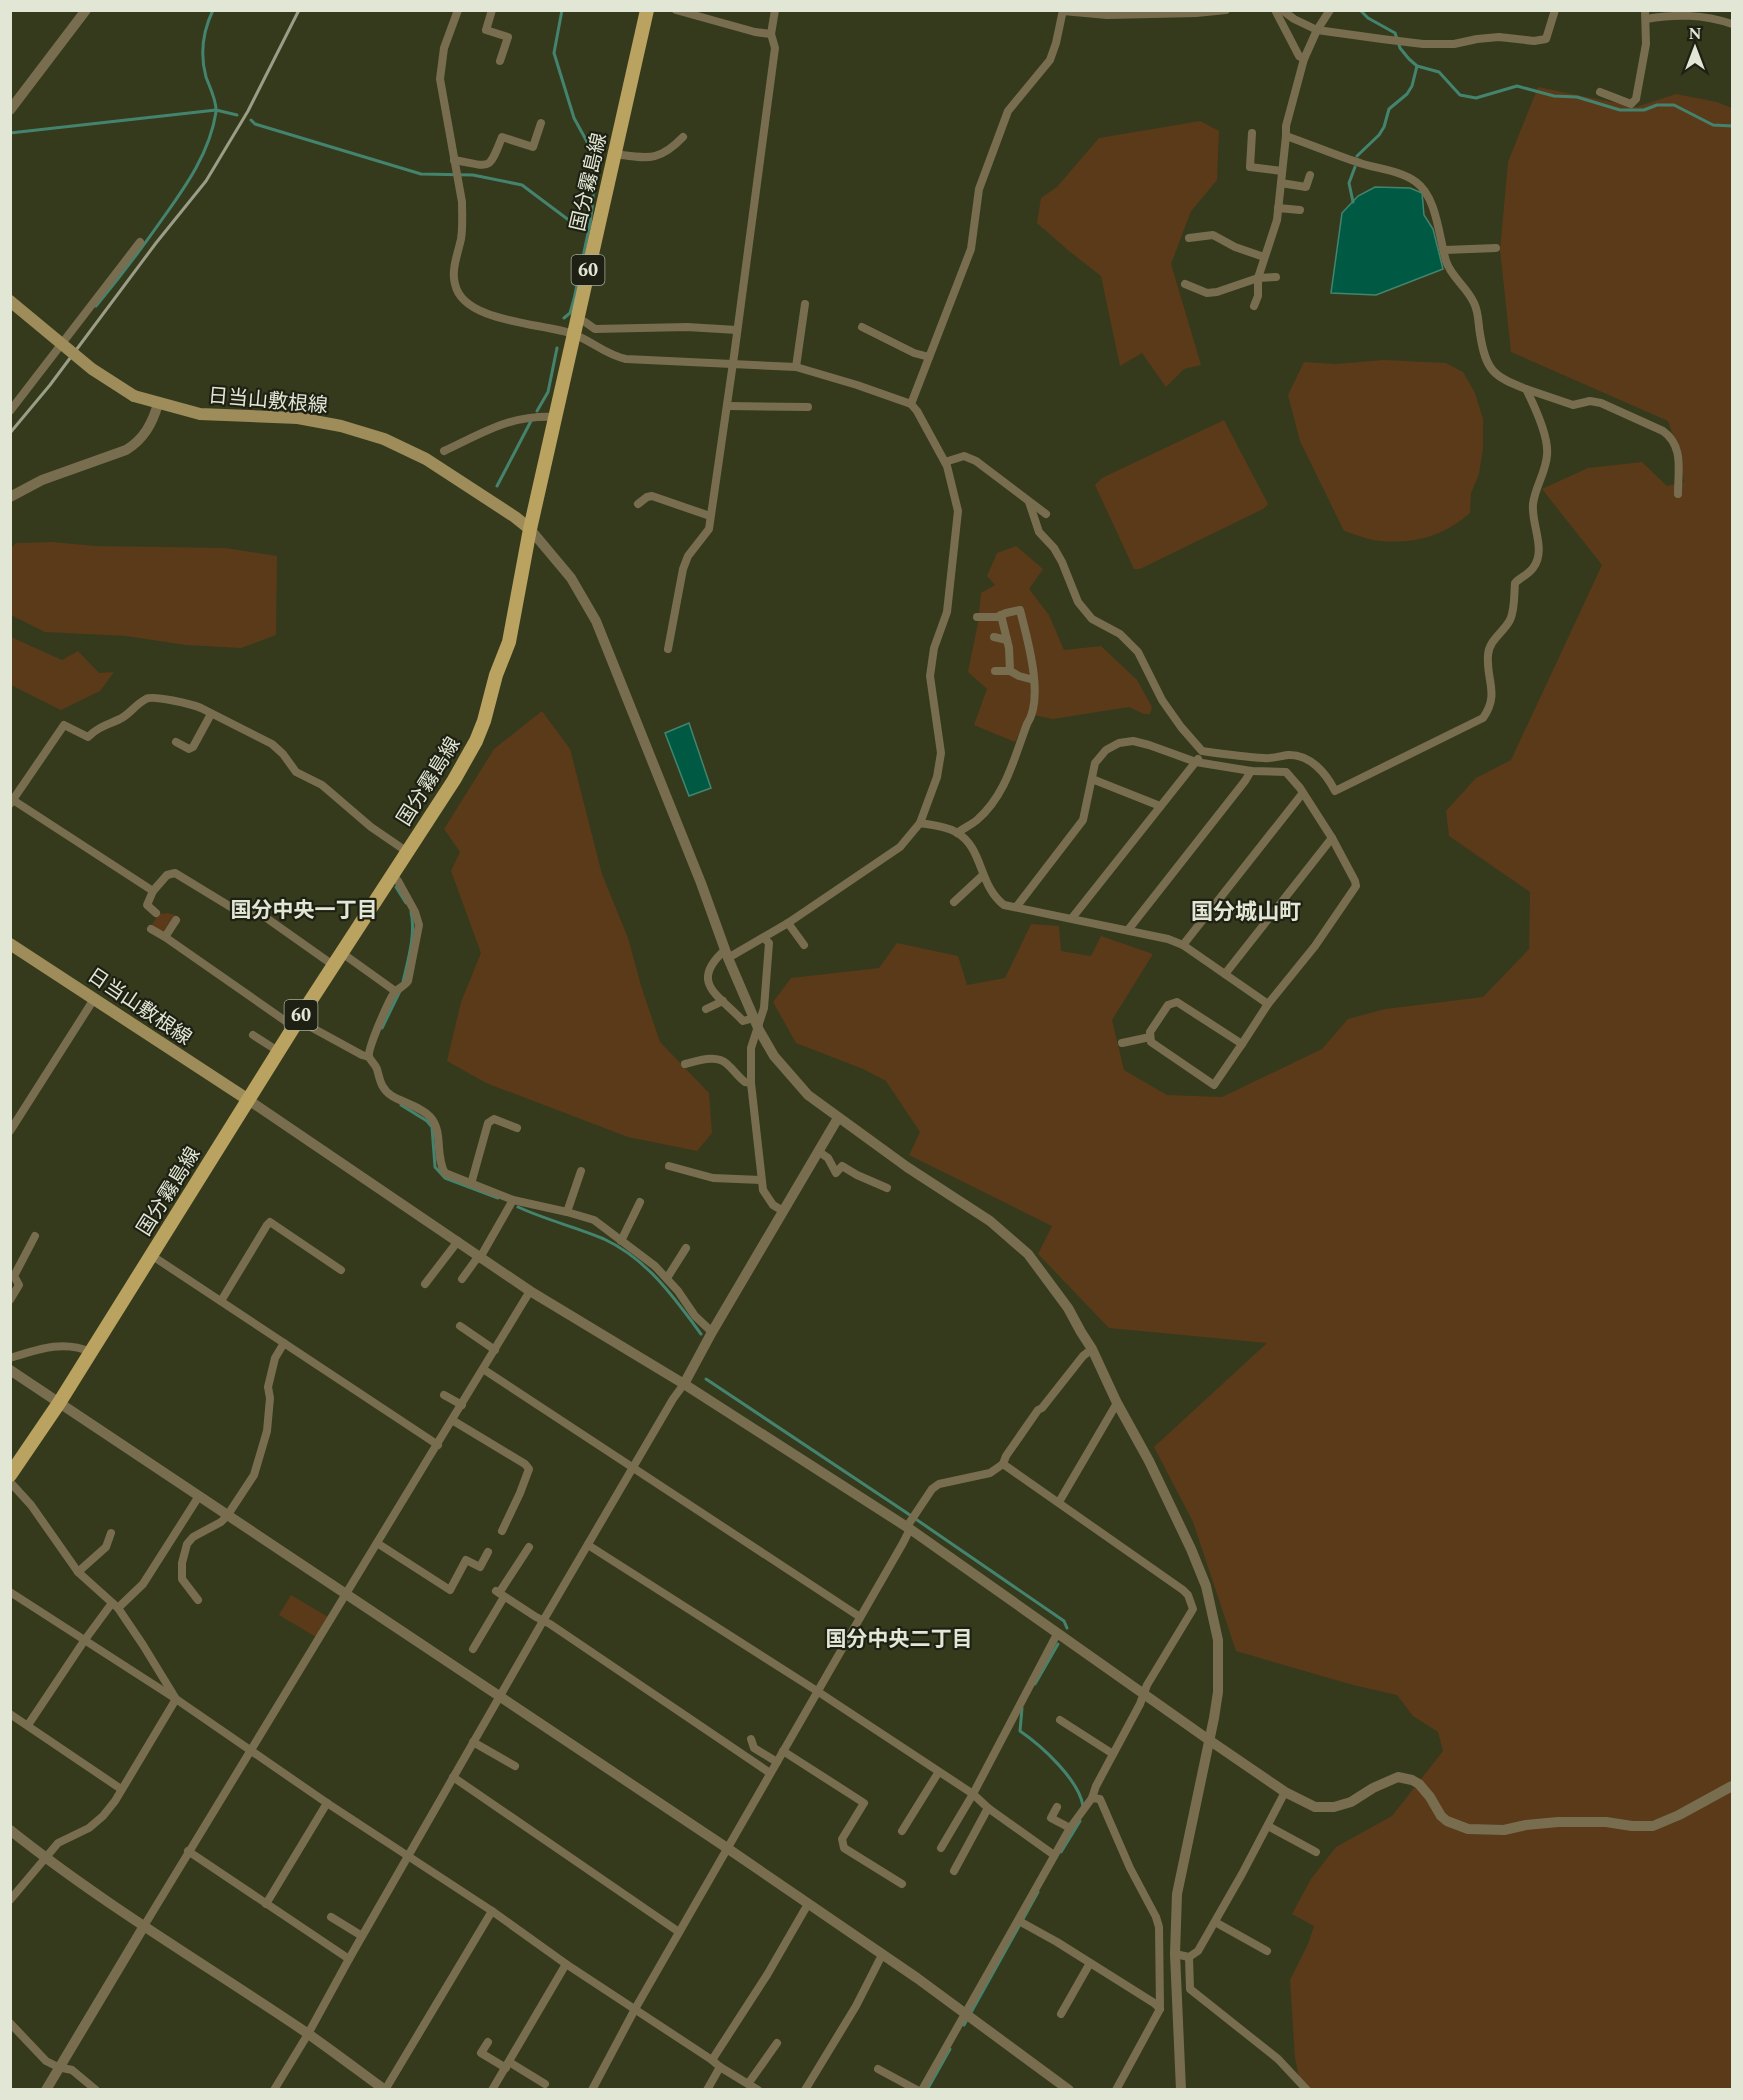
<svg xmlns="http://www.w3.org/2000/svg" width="1743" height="2100" font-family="Spectral,'Noto Sans JP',serif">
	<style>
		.green { fill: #5a3a19 }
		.water { fill: #005a43; stroke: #44846e; stroke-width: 1.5 }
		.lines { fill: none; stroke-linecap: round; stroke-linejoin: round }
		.stream { stroke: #44846e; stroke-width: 3 }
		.minor { stroke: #796d4f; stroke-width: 8 }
		.tertiary { stroke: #796d4f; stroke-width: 10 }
		.secondary { stroke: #9e8c5a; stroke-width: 12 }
		.primary { stroke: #baa261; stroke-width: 14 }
		.rail { stroke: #9a9e87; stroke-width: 3 }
		.secondary-bridge { stroke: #9e8c5a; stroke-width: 12 }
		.labels { text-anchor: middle; stroke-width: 4.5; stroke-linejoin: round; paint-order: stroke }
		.shield { fill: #1d2012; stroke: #a7ab9a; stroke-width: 1.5 }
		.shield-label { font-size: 18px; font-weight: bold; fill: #e2e6d4 }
		.street-label { font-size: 20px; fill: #e2e6d4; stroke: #1d2012 }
		.neighbourhood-label { font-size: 21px; font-weight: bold; fill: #e2e6d4; stroke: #1d2012 }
		.quarter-label { font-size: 22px; font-weight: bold; fill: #e2e6d4; stroke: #1d2012 }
	</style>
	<rect width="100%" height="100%" fill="#353a1c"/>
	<!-- green -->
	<g class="green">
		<path d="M1538,87L1636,107L1676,94L1717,102L1732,108V2089L1311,2090L1300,2081L1295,2058L1290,1980L1308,1944L1314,1926L1292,1914L1311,1879L1336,1847L1392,1816L1443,1751L1438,1732L1413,1716L1397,1695L1353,1685L1236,1651L1193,1522L1154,1447L1267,1343L1109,1328L1038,1254L1052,1226L909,1155L920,1132L886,1081L863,1069L796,1043L773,1002L791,978L879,968L897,943L958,956L967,985L1005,978L1031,924L1059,926L1061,951L1091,956L1101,936L1153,954L1112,1020L1124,1070L1167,1095L1222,1097L1322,1049L1348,1019L1385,1009L1483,997L1529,949L1530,892L1449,836L1446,811L1476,778L1511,760L1602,565L1542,489L1588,468L1642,462L1667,486L1684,482L1678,449L1668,421L1511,352L1500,250L1508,162Z"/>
		<path d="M1200,121L1219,131L1217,180L1191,211L1171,264L1201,365L1184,369L1166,387L1142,353L1120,366L1101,276L1069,251L1037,223L1041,198L1057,187L1099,138Z"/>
		<path d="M1384,360L1446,363L1463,372L1475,393L1483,419V448L1479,474L1471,493L1470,513C1443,536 1416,544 1380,541C1368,540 1355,534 1344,531L1300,441L1288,395L1304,362L1336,364Z"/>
		<path d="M1224,420L1268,504L1263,509L1140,569H1134L1095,485L1102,478Z"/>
		<path d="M52,542L95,546L225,548L277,556L276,635L241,648L186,645L126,636L45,632L11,615V548L16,543Z"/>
		<path d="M1016,546L1043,569L1029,589L1049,615L1064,650L1101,646L1137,680L1152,707L1150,714H1144L1129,707L1053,719L1028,714L1015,742L974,725L987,689L968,672L978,623L981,593L995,585L987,576L997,553Z"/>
		<path d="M11,637L62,660L78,651L99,673L114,672L100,691L61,710L11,685Z"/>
		<path d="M542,711L570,749L602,874L628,938L642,989L660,1042L709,1093L712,1133L697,1151L628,1137L486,1083L447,1061L461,1002L481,953L451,871L460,852L444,829L494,749Z"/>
		<path d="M168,913L175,915L162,933L151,926L159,914Z"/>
		<path d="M291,1595L328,1617L316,1637L279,1615Z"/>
	</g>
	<!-- water -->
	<g class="water">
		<path d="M1375,187L1410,188L1422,193L1424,215L1433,229L1443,269L1376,295L1331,293L1342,213L1358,196Z"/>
		<path d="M689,723L711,788L689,796L665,733Z"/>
	</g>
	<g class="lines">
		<!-- stream -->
		<g class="stream">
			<path d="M562,10L554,53L574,118L591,149L593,160V200L590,224L574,299L570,313L564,318"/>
			<path d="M1360,10L1368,18L1395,33L1400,48L1409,59L1417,66L1439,72L1460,95L1476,98L1517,86L1554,96L1577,97L1620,110H1644L1657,105H1674L1713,125L1732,126"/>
			<path d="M251,120L255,124L421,174L473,175L522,185L570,221L590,224"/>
			<path d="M10,133L216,110L237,115"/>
			<path d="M1357,156L1379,135L1384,127L1389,109L1407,94L1412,86L1417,66"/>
			<path d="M1353,202L1349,183L1355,167"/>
			<path d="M96,306C120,277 142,248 163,218C186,186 210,152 216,112C217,101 210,88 206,77C200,55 203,31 213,10"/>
			<path d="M537,411L548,392L557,348"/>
			<path d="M497,486L531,421"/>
			<path d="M396,887L406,903"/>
			<path d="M403,982C408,960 416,934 411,912"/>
			<path d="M382,1028L400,991"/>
			<path d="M401,1105L427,1121L432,1127L435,1167L445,1178L498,1198"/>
			<path d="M518,1207C546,1220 576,1227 604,1239C647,1259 674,1297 701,1334"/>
			<path d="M706,1379L904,1511L1064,1621L1067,1628"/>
			<path d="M1035,1684L1058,1644"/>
			<path d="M1022,1708L1020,1731C1042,1746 1079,1780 1083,1806"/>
			<path d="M1061,1852L1080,1821"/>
			<path d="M964,2025L1038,1892"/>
			<path d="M927,2090L950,2049"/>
		</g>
		<!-- minor -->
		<g class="minor">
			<path d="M458,10L444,48L440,79L462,202C462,215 463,227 461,239C458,253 451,270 455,284C463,323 543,323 573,334C592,341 606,355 626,359L796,367L857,385L911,404L917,411L947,466L958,511L947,612L934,648L930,676L941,753L937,777L920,823L900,847L788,923L728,958"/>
			<path d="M492,10L486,30L508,37L500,61"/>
			<path d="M676,10L755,32L771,34"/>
			<path d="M1275,10L1299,56L1304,59"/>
			<path d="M1282,10L1294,19L1317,30L1382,39L1423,44H1454L1477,39L1499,37L1534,41L1546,39L1555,10"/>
			<path d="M1063,11L1107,15L1196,13L1226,10"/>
			<path d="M1646,19C1676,14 1703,14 1732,24"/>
			<path d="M1600,92L1631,104L1636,99L1646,44L1645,10"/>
			<path d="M1252,133L1250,167L1282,171"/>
			<path d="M614,154C647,158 658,163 683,137"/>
			<path d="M454,160C491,166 488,173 502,137L533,147L541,123"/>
			<path d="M1281,183L1306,187L1310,175"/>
			<path d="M1278,208L1300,210"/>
			<path d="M1189,238L1213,235L1235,247L1264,257"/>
			<path d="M1445,250L1496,248"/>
			<path d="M1185,284L1207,293L1217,292L1258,278L1276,277"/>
			<path d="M1254,306L1258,296V278L1277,220L1286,136"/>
			<path d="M577,320L585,322L595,329L687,327L737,330"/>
			<path d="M862,327L914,353L929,357"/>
			<path d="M796,367L805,304"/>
			<path d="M1526,389L1573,405L1590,401L1601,403L1663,431C1684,446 1678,470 1678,494"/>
			<path d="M911,404L971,249L979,189L1008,111L1050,60L1056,43L1063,10"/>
			<path d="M727,406L808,407"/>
			<path d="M10,411L140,242"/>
			<path d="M444,451C485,432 509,415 555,417"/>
			<path d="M945,462L964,456L976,461L1046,514"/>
			<path d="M1029,502L1039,532L1054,548L1062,562L1078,602L1092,619L1120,634L1138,652L1162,700L1181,727L1202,751C1223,754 1244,757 1264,758C1273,759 1280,756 1288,755C1310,754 1326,773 1335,791L1483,718C1500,694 1486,681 1488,655C1489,640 1503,633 1510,620C1515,610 1514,594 1515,583C1521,577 1529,574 1533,568C1547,550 1531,525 1533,504C1535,487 1546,472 1547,455C1549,437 1534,405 1526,389C1493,376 1486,371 1480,334C1478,323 1479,313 1474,303C1467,287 1451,277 1446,261C1439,238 1437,197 1416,182C1401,171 1380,169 1363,164C1337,156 1312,145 1286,136V126L1304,59L1317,30L1330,10"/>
			<path d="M638,504L647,497L652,496L710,516"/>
			<path d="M1001,615L1009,648L1010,671L1019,676L1034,680"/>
			<path d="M994,637L1007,640"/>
			<path d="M668,649L683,569L688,556L709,529L734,356L775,48L771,34L775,10"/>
			<path d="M995,671H1010"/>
			<path d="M176,742L189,749L193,747L211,714"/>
			<path d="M1092,779L1160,806"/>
			<path d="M13,800L153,891L167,875L175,873L244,915L258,912L333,965"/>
			<path d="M10,804L64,725L88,737C98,727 107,725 120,719C130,714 136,704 146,699C153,695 192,704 201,708L272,744L283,754L296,772L322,785L371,827L406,851"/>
			<path d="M920,823C932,825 945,826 956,832C984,848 978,885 1004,905L1168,939L1183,945L1268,1004"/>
			<path d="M957,833C964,828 971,825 977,820C1006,795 1014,758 1027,724C1045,698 1027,638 1020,610L1006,613L997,617H977"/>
			<path d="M392,874L398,881L415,912L419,925L408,981C405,986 398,988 394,993C389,1000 367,1049 369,1057C371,1061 375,1064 377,1069C380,1080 381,1089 392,1096C404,1103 424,1108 432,1119C443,1134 435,1157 445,1173L513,1200L567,1212L594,1220L655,1266L678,1291L695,1316L712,1332"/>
			<path d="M153,891L147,905L156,913"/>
			<path d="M954,902L982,876"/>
			<path d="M1017,906L1083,820L1095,763L1106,750L1119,743L1133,741L1149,745L1196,762L1251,771L1286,772L1300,788L1332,838L1355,881L1356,886L1315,946L1268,1004L1242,1044"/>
			<path d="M1072,918L1198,759"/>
			<path d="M788,923L804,945"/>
			<path d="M151,929L165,937L294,1027"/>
			<path d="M1128,930L1245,781L1251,771"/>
			<path d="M165,937L176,920"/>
			<path d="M764,938L769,943L764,1008L751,1048V1083L763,1190L773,1205L783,1211"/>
			<path d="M1183,945L1302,794"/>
			<path d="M725,950C688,983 719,995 743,1021L754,1018"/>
			<path d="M342,953L395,991"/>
			<path d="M1225,974L1332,838"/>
			<path d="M1177,1002L1242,1044L1214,1085L1151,1042L1150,1032L1168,1005Z"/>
			<path d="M706,1009L723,1001"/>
			<path d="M298,1020L362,1055L369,1057"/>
			<path d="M253,1035L278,1051"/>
			<path d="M1122,1043L1150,1037"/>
			<path d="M685,1064C698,1061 716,1054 727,1064C734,1070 738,1077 745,1082L751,1083"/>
			<path d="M10,1131L94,999"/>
			<path d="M818,1151L828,1158L836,1173L842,1166L857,1175L887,1188"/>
			<path d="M669,1166L713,1178L761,1180"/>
			<path d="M471,1184L488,1123L494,1119L517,1128"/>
			<path d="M567,1212L581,1171"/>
			<path d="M621,1241L640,1202"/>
			<path d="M151,1255L438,1445"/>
			<path d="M667,1278L686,1248"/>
			<path d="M462,1279L475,1261L481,1256L513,1200"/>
			<path d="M425,1284L458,1241"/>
			<path d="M10,1300L19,1285L14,1276L35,1236"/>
			<path d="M221,1301L267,1225L270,1222L341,1270"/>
			<path d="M460,1326L495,1350"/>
			<path d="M10,1358C39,1349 63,1340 91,1352"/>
			<path d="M483,1369L860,1617"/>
			<path d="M444,1395L462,1405"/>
			<path d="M452,1420L525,1464L529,1469L520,1493L502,1531"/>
			<path d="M10,1482L31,1505L78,1572L118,1608L143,1645L176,1699L115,1801L103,1816L89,1828L58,1843L10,1900"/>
			<path d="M1059,1502L1117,1403"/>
			<path d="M377,1543L450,1590L466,1560L480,1567L488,1552"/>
			<path d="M588,1545L817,1691L973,1794L988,1808L1054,1855"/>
			<path d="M78,1572L106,1547L111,1533"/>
			<path d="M496,1591L536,1617L550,1624L770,1773"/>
			<path d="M10,1592L176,1699L327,1803L492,1911L566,1964L712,2060L720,2067L758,2090"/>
			<path d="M499,1593L529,1547"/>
			<path d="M198,1600L182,1579V1563L187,1544L193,1537L221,1522L227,1516L254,1475L267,1431L270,1398L268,1387L275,1358L284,1343"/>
			<path d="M118,1608L143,1584L199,1496"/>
			<path d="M473,1649L504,1597"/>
			<path d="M10,1714L121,1789"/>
			<path d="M1060,1720L1113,1754"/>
			<path d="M28,1725L84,1641L112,1603"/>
			<path d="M751,1739L754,1748L777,1762"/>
			<path d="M473,1742L515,1766"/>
			<path d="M783,1751L864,1803L842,1839L844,1848L902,1884"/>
			<path d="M453,1777L679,1932"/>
			<path d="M1092,1798L1100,1799L1130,1868L1156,1917L1159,1927L1160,2009L1116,2090"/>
			<path d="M1057,1807L1051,1818L1070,1828"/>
			<path d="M1268,1826L1316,1852"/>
			<path d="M902,1831L938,1773"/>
			<path d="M941,1848L973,1794L1057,1634"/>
			<path d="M188,1851L349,1959"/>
			<path d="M954,1871L988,1808"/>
			<path d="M266,1904L327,1803"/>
			<path d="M331,1917L362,1936"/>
			<path d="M1019,1921L1057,1942L1154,2003L1160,2009"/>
			<path d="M1215,1922L1267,1951"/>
			<path d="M144,1926L530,1291"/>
			<path d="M1175,1954L1189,1957L1198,1951L1242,1874L1285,1792"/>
			<path d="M1189,1957L1190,1989L1278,2059L1307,2090"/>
			<path d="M1061,2014L1090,1963"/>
			<path d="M10,2023L46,2061L58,2067L72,2070L96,2090"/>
			<path d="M488,2042L481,2053L506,2068"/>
			<path d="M712,2060L767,1975L808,1904"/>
			<path d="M509,2062L545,2084"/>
			<path d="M878,2069L917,2090"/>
			<path d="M748,2084L777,2043"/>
			<path d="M274,2090L308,2034L349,1959L543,1621L673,1399L684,1384"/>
			<path d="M385,2090L492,1911"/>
			<path d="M492,2090L566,1964"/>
			<path d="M592,2090L635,2009L903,1543L910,1529L908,1525L932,1489L939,1484L990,1473L1003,1464"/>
			<path d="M707,2090L720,2067"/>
			<path d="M805,2090L856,2006L882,1955"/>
			<path d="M922,2090L1070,1828L1092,1798L1096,1786L1140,1704L1147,1685L1193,1609L1188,1595L1183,1590L1003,1464L1006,1456L1038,1410L1042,1408L1083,1356L1092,1349"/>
		</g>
		<!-- tertiary -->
		<g class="tertiary">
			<path d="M10,110L86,10"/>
			<path d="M10,497L42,480L126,450C144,439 152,424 158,404"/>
			<path d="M530,529L571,578L596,621L701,883L728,958L759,1030L774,1056L808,1095L907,1167L990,1221L1028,1254L1068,1308L1081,1332L1092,1349L1117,1403L1149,1461L1191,1549L1206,1586L1218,1640V1692L1214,1718L1177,1894L1175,1954L1181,2090"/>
			<path d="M247,1099L530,1291L684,1384L910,1529L1209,1740L1285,1792L1315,1807H1334L1351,1802L1373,1788L1398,1777L1412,1780L1419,1784L1430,1797L1441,1816L1447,1821L1468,1829L1504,1830L1526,1825L1558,1822H1606L1632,1826H1653L1679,1815L1732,1786"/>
			<path d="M10,1370L727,1848L917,1978L1069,2090"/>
			<path d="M684,1384L712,1332L838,1118"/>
			<path d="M10,1830C104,1905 208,1966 307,2033C334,2052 359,2071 385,2090"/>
			<path d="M46,2090L144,1926"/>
		</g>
		<!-- secondary -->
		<g class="secondary">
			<path d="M134,396L200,414L298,418L341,426L384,439L426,459L515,517L530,529"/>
			<path d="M10,944L247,1099"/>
		</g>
		<!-- primary -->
		<path class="primary" d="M10,1475L59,1403L298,1020L454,780L476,741L484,721L496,675L509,642L530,529L647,10"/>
		<!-- rail -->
		<path class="rail" d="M10,433L50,385L156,243L206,181L248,111L299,10"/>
		<!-- secondary-bridge -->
		<path class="secondary-bridge" d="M10,301L92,369L134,396"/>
	</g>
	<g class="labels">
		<!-- shield labels -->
		<g class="shield">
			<rect x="571.5" y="255" width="33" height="30" rx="4.5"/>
			<rect x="284.5" y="1000" width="33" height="30" rx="4.5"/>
		</g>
		<g class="shield-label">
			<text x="588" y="276">60</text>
			<text x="301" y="1021">60</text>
		</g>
		<!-- street labels -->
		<g class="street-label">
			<text transform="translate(588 182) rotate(-77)" y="7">国分霧島線</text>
			<text transform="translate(268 400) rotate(5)" y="7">日当山敷根線</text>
			<text transform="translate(428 781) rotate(-58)" y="7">国分霧島線</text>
			<text transform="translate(140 1006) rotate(34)" y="7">日当山敷根線</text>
			<text transform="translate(168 1191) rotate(-58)" y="7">国分霧島線</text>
		</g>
		<!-- neighbourhood labels -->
		<g class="neighbourhood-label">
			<text x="304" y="917">国分中央一丁目</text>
			<text x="899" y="1646">国分中央二丁目</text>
		</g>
		<!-- quarter labels -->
		<g class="quarter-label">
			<text x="1246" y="919">国分城山町</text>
		</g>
	</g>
	<!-- border -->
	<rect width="1743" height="2100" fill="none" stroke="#e2e6d4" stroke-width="24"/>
	<!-- north arrow -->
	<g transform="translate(1695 48)" stroke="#1d2012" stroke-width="4.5" paint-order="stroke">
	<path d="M0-4.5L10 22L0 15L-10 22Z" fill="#e2e6d4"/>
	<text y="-9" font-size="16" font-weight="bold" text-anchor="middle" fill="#e2e6d4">N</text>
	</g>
</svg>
